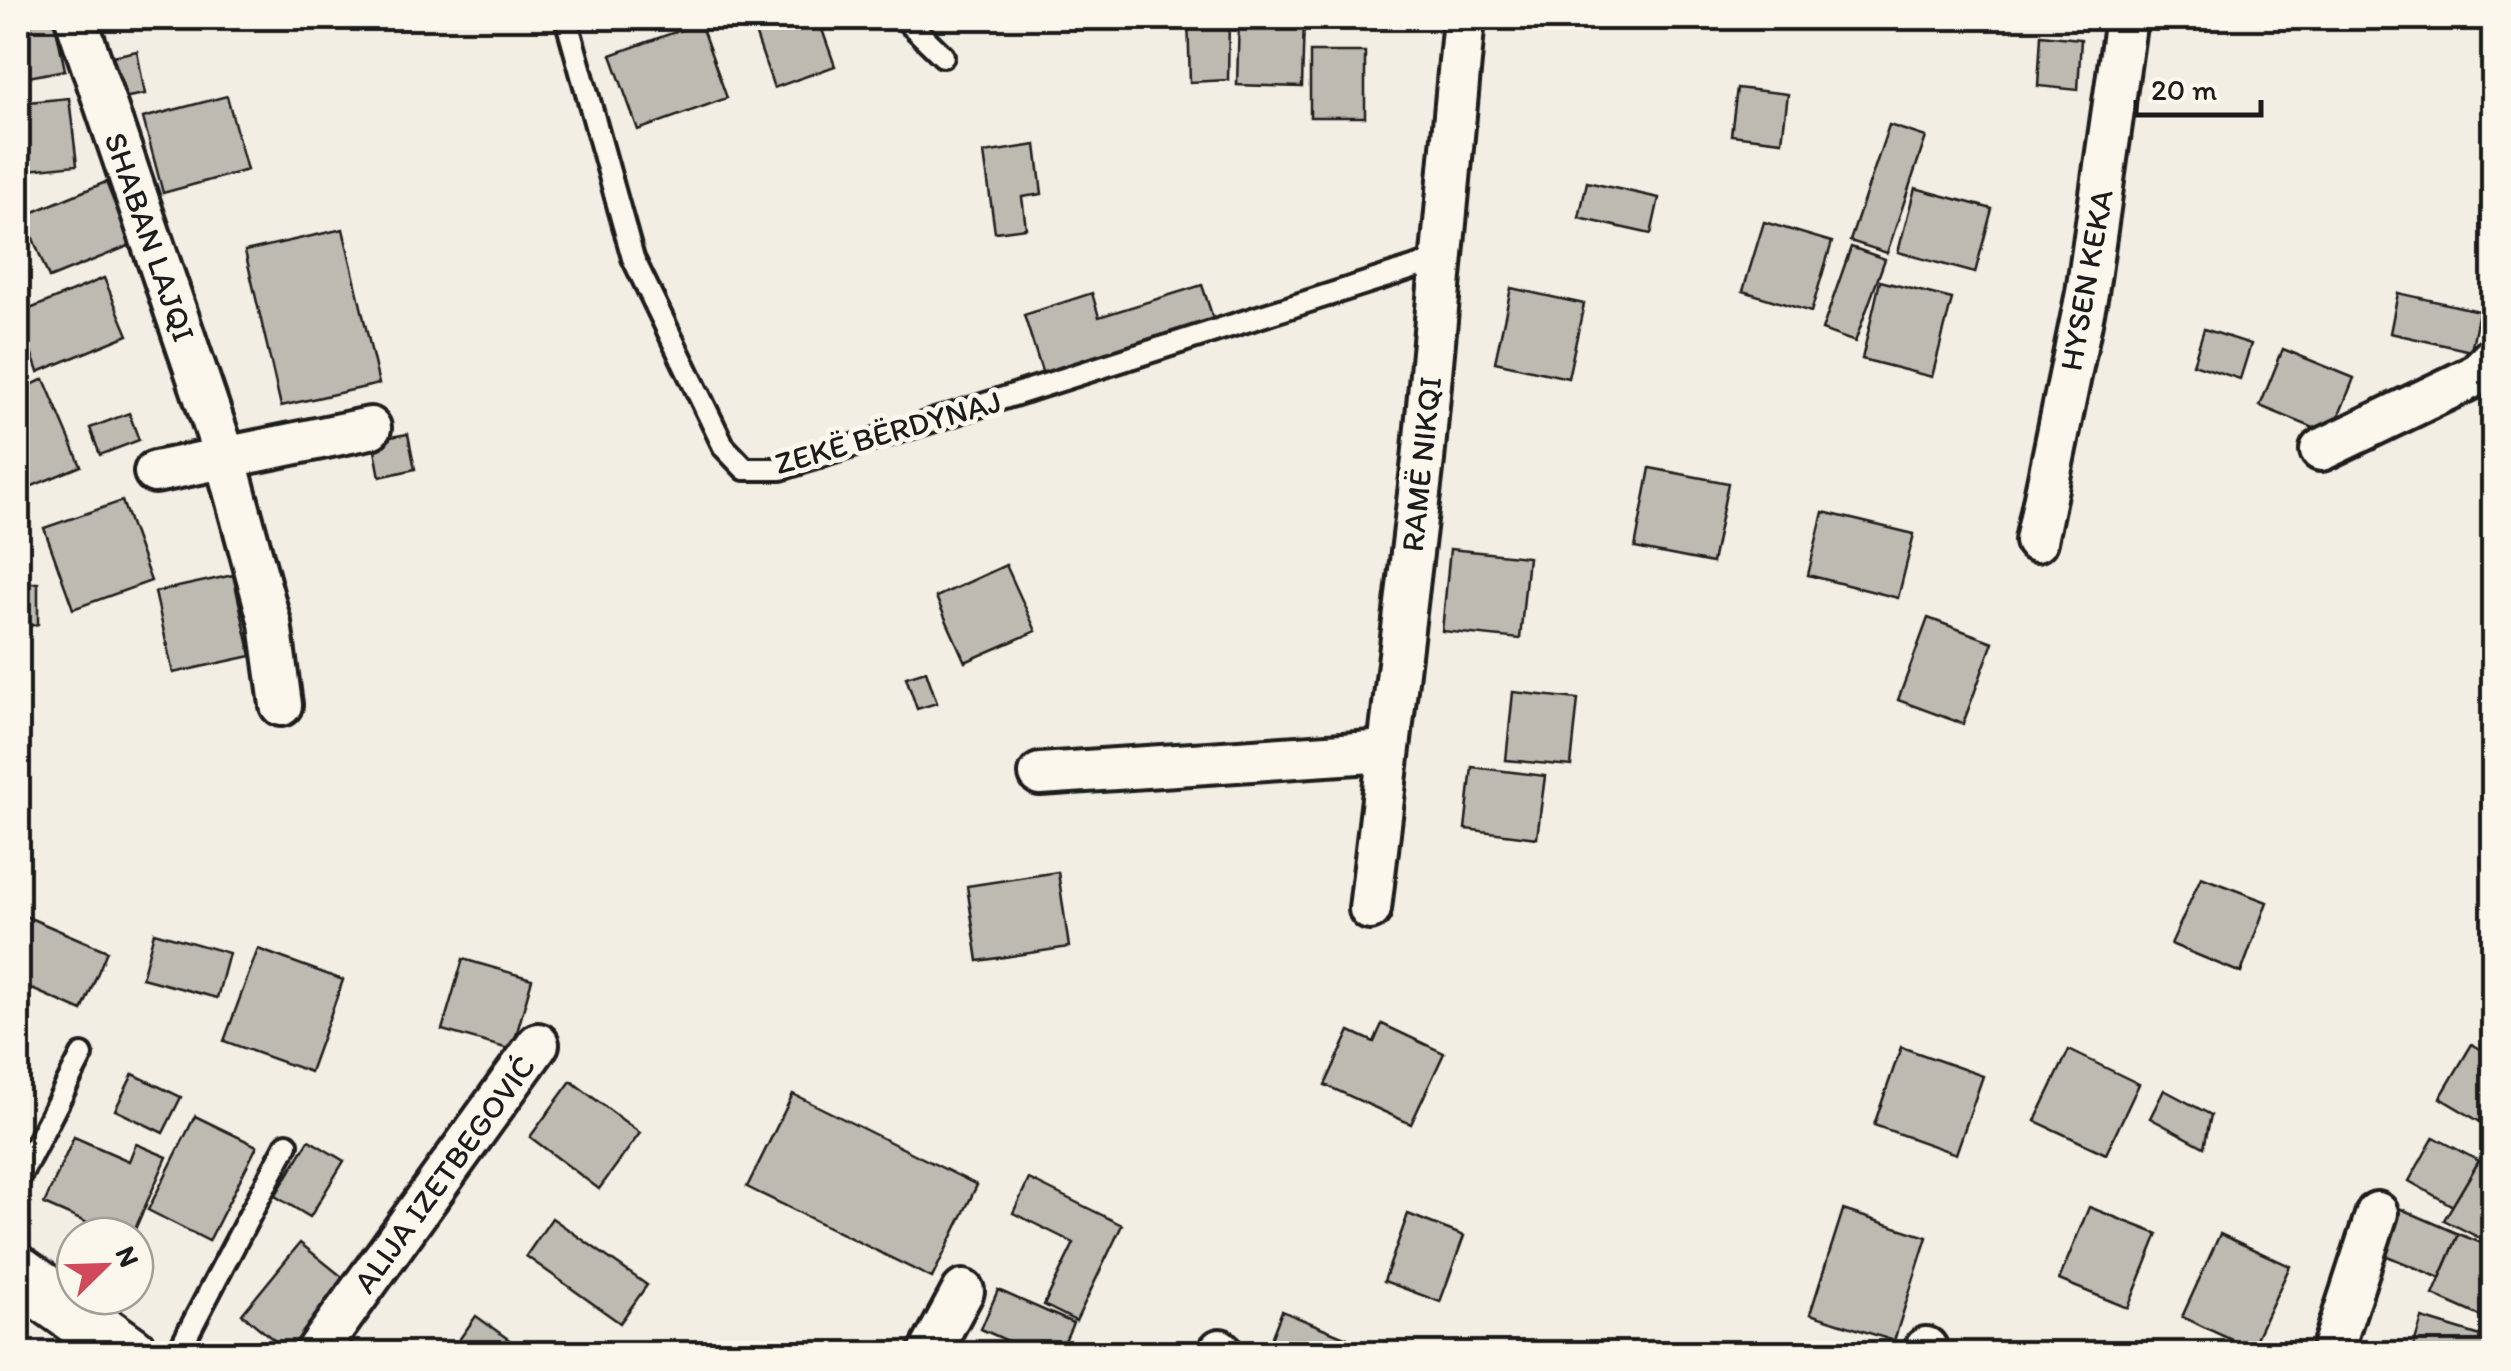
<svg xmlns="http://www.w3.org/2000/svg" width="2511" height="1371" font-family="Itim,sans-serif">
	<style>
		.building { fill: #bdbab1; stroke: #1c1c1c; stroke-width: 2.5 }
		.lines { fill: none; stroke-linecap: round; stroke-linejoin: round }
		.service-casing { stroke: #1c1c1c; stroke-width: 28 }
		.minor-casing { stroke: #1c1c1c; stroke-width: 48 }
		.secondary-casing { stroke: #1c1c1c; stroke-width: 62 }
		.service { stroke: #fbf7ec; stroke-width: 20 }
		.minor { stroke: #fbf7ec; stroke-width: 40 }
		.secondary { stroke: #fbf7ec; stroke-width: 55 }
		.labels { text-anchor: middle; stroke-width: 10; stroke-linejoin: round; paint-order: stroke }
		.street-label { font-size: 32px; fill: #1c1c1c; stroke: #fbf7ec }
	</style>
	<rect width="100%" height="100%" fill="#f2eee4"/>
	<filter id="ink" filterUnits="userSpaceOnUse"><feTurbulence type="fractalNoise" baseFrequency=".01" numOctaves="2"/><feDisplacementMap in="SourceGraphic" scale="20" xChannelSelector="R" yChannelSelector="G"/><feConvolveMatrix kernelMatrix="1 2 1 2 8 2 1 2 1" color-interpolation-filters="sRGB"/></filter>
	<g filter="url(#ink)">
		<!-- building -->
		<g class="building">
			<path d="M18,18H54L65,70L18,79Z"/>
			<path d="M750,18H818L835,66L774,88Z"/>
			<path d="M1188,18H1229L1228,80L1190,82Z"/>
			<path d="M1239,18H1304L1302,87L1237,85Z"/>
			<path d="M700,23L727,98L638,130L611,55Z"/>
			<path d="M2041,35L2081,39L2078,90L2038,86Z"/>
			<path d="M137,51L145,94L122,98L113,56Z"/>
			<rect x="1310" y="52" width="55" height="65"/>
			<path d="M1737,88L1788,94L1782,141L1731,135Z"/>
			<path d="M227,96L247,170L163,193L143,118Z"/>
			<path d="M69,98L77,165L18,171V103Z"/>
			<path d="M1889,125L1926,137L1887,253L1850,241Z"/>
			<path d="M1036,145L1042,194L1022,197L1026,228L995,232L984,153Z"/>
			<path d="M106,182L131,245L49,278L24,216Z"/>
			<path d="M1587,182L1659,198L1651,234L1579,218Z"/>
			<path d="M1915,188L1992,209L1975,273L1898,252Z"/>
			<path d="M1764,222L1832,242L1811,312L1743,291Z"/>
			<path d="M343,229L379,384L281,406L245,251Z"/>
			<path d="M1851,247L1885,259L1855,342L1822,330Z"/>
			<path d="M104,278L128,335L38,372L18,314Z"/>
			<path d="M1880,281L1952,299L1932,377L1862,359Z"/>
			<path d="M1202,285L1215,324L1044,378L1024,315L1092,293L1099,317Z"/>
			<path d="M1511,288L1584,304L1568,378L1495,362Z"/>
			<path d="M2398,293L2479,311L2471,351L2390,333Z"/>
			<path d="M2204,329L2251,344L2240,379L2193,364Z"/>
			<path d="M2283,349L2354,378L2331,435L2260,406Z"/>
			<path d="M44,379L81,466L18,492V391Z"/>
			<path d="M129,413L139,440L100,455L90,428Z"/>
			<path d="M408,434L415,469L380,477L373,440Z"/>
			<path d="M1650,468L1728,483L1712,563L1635,548Z"/>
			<path d="M122,501L151,581L73,609L44,528Z"/>
			<path d="M1823,512L1914,534L1898,598L1808,575Z"/>
			<path d="M1450,549L1528,557L1520,639L1442,631Z"/>
			<path d="M1006,565L1036,631L965,662L936,597Z"/>
			<path d="M233,575L251,656L173,673L155,592Z"/>
			<path d="M18,583H38V624L18,629Z"/>
			<path d="M1928,618L1993,642L1963,724L1898,700Z"/>
			<path d="M926,671L937,703L917,709L906,677Z"/>
			<path d="M1513,692L1578,699L1571,766L1506,760Z"/>
			<path d="M1472,767L1545,776L1537,838L1465,829Z"/>
			<path d="M1058,872L1069,947L978,961L967,886Z"/>
			<path d="M2201,877L2267,902L2241,973L2171,944Z"/>
			<path d="M18,913L107,951L82,1011L18,983Z"/>
			<path d="M154,932L229,953L217,998L142,978Z"/>
			<path d="M258,949L343,980L310,1072L224,1041Z"/>
			<path d="M463,959L532,979L512,1050L442,1030Z"/>
			<path d="M1382,1024L1444,1053L1411,1124L1325,1085L1350,1031L1374,1042Z"/>
			<path d="M2472,1044L2494,1057V1130L2440,1098Z"/>
			<path d="M1901,1047L1983,1076L1956,1154L1874,1125Z"/>
			<path d="M2069,1050L2139,1084L2106,1154L2035,1121Z"/>
			<path d="M133,1074L181,1097L163,1133L115,1110Z"/>
			<path d="M571,1081L640,1133L599,1189L530,1137Z"/>
			<path d="M2164,1090L2211,1115L2204,1147L2150,1118Z"/>
			<path d="M793,1094L977,1185L932,1278L747,1187Z"/>
			<path d="M195,1116L257,1146L209,1241L148,1210Z"/>
			<path d="M74,1137L129,1161L136,1144L167,1157L132,1236H117L44,1204Z"/>
			<path d="M2434,1137L2479,1161L2453,1206L2409,1181Z"/>
			<path d="M309,1140L344,1161L310,1217L275,1196Z"/>
			<path d="M2479,1161L2494,1170V1245L2444,1220Z"/>
			<path d="M1029,1179L1122,1225L1076,1321L1044,1305L1074,1243L1013,1213Z"/>
			<path d="M2089,1207L2158,1234L2128,1308L2059,1280Z"/>
			<path d="M2399,1208L2459,1234L2440,1278L2380,1253Z"/>
			<path d="M1843,1210L1927,1237L1894,1341L1810,1314Z"/>
			<path d="M1408,1214L1464,1236L1440,1302L1384,1281Z"/>
			<path d="M552,1218L647,1285L620,1323L526,1256Z"/>
			<path d="M2220,1234L2290,1266L2251,1349L2182,1317Z"/>
			<path d="M2459,1234L2494,1248V1322L2433,1295Z"/>
			<path d="M300,1243L356,1288L303,1354H291L242,1314Z"/>
			<path d="M998,1290L1073,1323L1059,1354H1037L981,1329Z"/>
			<path d="M1282,1311L1347,1338L1340,1354H1265Z"/>
			<path d="M476,1316L529,1354H449Z"/>
			<path d="M2422,1318L2494,1340V1354H2411Z"/>
		</g>
		<g class="lines">
			<!-- service casing -->
			<g class="service-casing">
				<g id="service">
					<path d="M566,18L633,258L724,447L745,469H781L1441,259"/>
					<path d="M904,18L943,56"/>
					<path d="M18,1180L82,1055"/>
					<path d="M177,1354L287,1144"/>
				</g>
			</g>
			<!-- minor casing -->
			<g class="minor-casing">
				<g id="minor">
					<path d="M76,18L225,457L270,623L281,705"/>
					<path d="M2321,450L2475,376L2494,357"/>
					<path d="M155,472L370,428"/>
					<path d="M2036,541L2087,293L2126,18"/>
					<path d="M1040,774L1388,751"/>
					<path d="M1370,909L1423,460L1464,18"/>
					<path d="M315,1354L538,1044"/>
					<path d="M929,1354L963,1291"/>
					<path d="M1219,1354L1220,1350"/>
					<path d="M1924,1354L1926,1348"/>
					<path d="M2331,1354L2377,1213"/>
				</g>
			</g>
			<!-- secondary casing -->
			<g class="secondary-casing">
				<path id="secondary" d="M18,1274L130,1354"/>
			</g>
			<!-- service -->
			<use href="#service" class="service"/>
			<!-- minor -->
			<use href="#minor" class="minor"/>
			<!-- secondary -->
			<use href="#secondary" class="secondary"/>
		</g>
	</g>
	<g class="labels">
		<!-- street labels -->
		<g class="street-label">
			<text transform="translate(150 237) rotate(71)" y="11">SHABAN LAJQI</text>
			<text transform="translate(2086 280) rotate(-80)" y="11">HYSEN KEKA</text>
			<text transform="translate(888 432) rotate(-16)" y="11">ZEKË BËRDYNAJ</text>
			<text transform="translate(1421 464) rotate(-84)" y="11">RAMË NIKQI</text>
			<text transform="translate(444 1174) rotate(-54)" y="11">ALIJA IZETBEGOVIĆ</text>
		</g>
	</g>
	<!-- margin -->
	<rect width="2511" height="1371" fill="none" stroke="#fbf7ec" stroke-width="60"/>
	<rect x="30" y="30" width="2451" height="1311" fill="none" stroke="#1c1c1c" stroke-width="4" filter="url(#ink)"/>
	<!-- north arrow -->
	<g transform="translate(105 1266) rotate(67)"><circle r="48" fill="#fbf7ec" stroke="#a29f99" stroke-width="2.5"/>
	<path d="M0-8L18 38L0 25L-18 38Z" fill="#d1495b"/>
	<text y="-15" font-size="28" font-weight="bold" text-anchor="middle" fill="#1c1c1c">N</text>
	</g>
	<!-- scale -->
	<path d="M2136 100v15h125v-15" fill="none" stroke="#1c1c1c" stroke-width="5"/>
	<text x="2151" y="100" font-size="30" fill="#1c1c1c" stroke="#fbf7ec" stroke-width="8" paint-order="stroke">20 m</text>
</svg>
